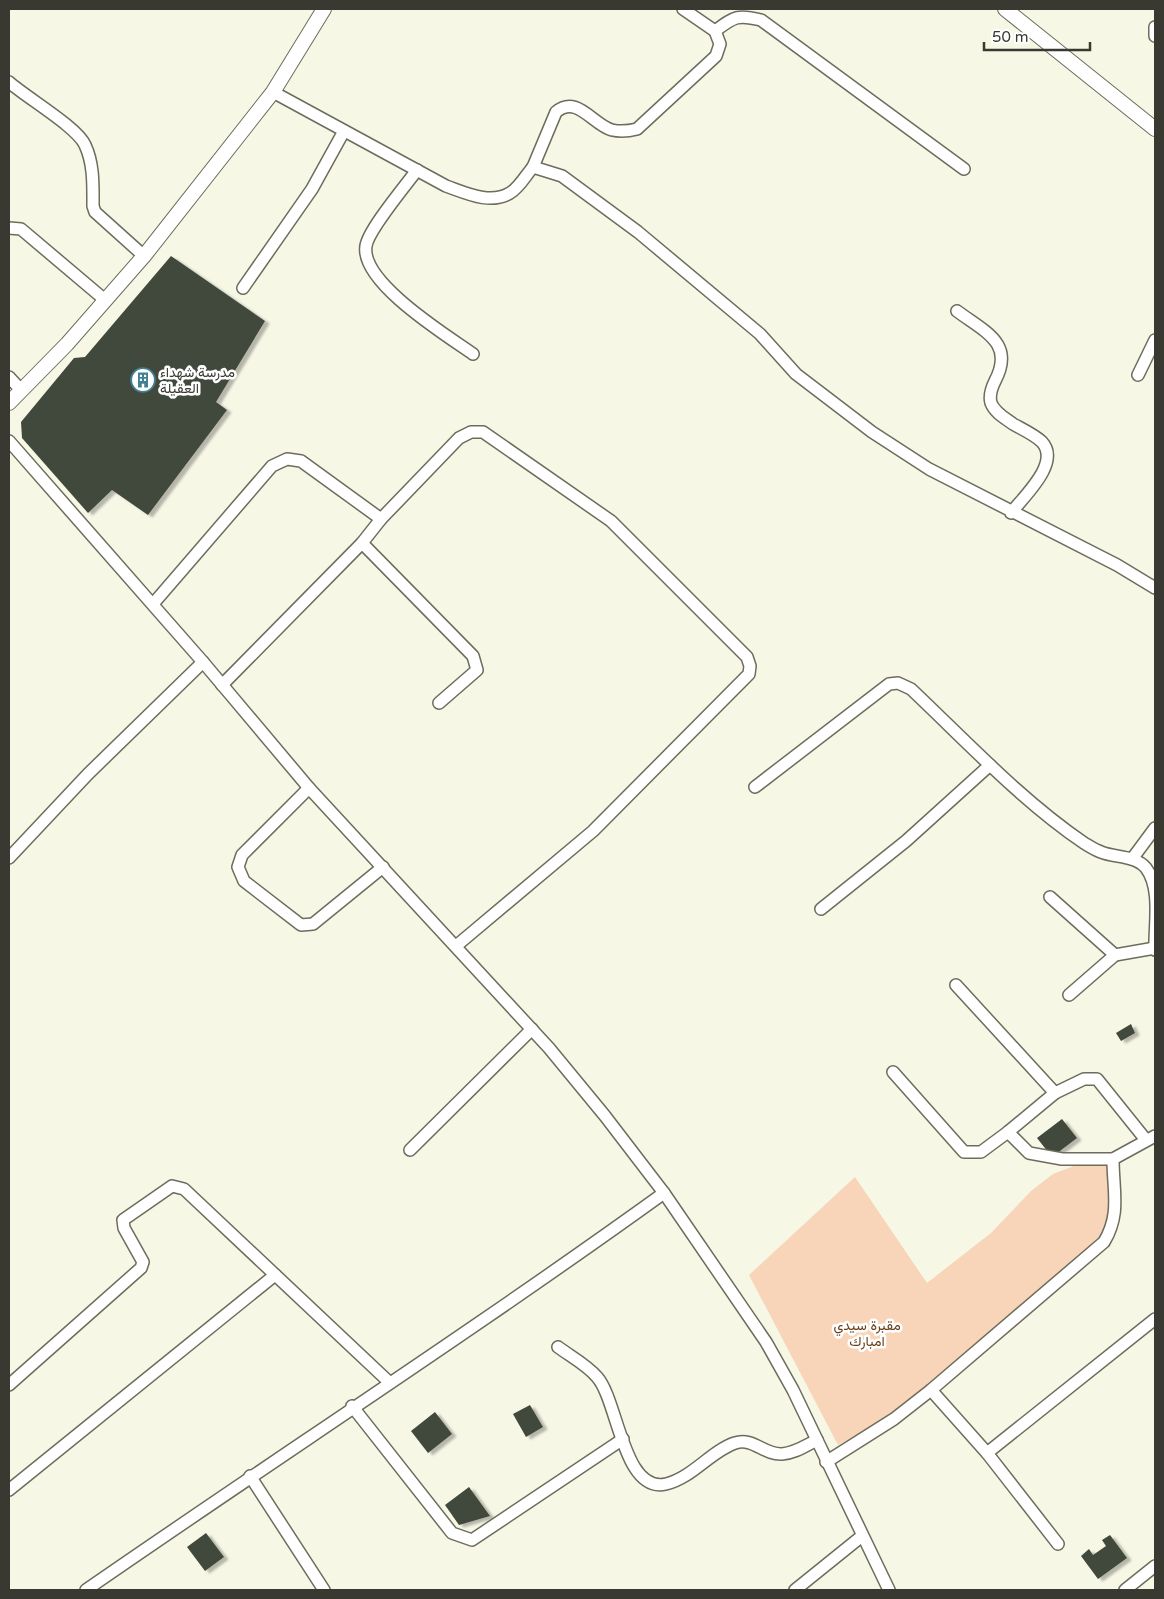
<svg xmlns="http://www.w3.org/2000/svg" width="1164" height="1599" font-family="'Varela Round',Vazirmatn,sans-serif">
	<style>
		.green { fill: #f8d4b8 }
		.building { fill: #41483b; filter: url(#shadow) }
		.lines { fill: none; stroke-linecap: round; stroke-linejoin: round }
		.minor-casing { stroke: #6d6c5d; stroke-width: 14 }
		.tertiary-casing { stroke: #6d6c5d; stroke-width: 16 }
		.minor { stroke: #fff; stroke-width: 11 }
		.tertiary { stroke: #fff; stroke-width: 14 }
		.labels { text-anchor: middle; stroke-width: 5; stroke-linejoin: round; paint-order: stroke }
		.poi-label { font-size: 14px; fill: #393932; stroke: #fff; text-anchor: start }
		.park-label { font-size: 14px; fill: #693f18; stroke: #fff }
	</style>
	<defs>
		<filter id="shadow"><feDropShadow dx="4.5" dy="2.5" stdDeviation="1" flood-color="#0004"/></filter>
	</defs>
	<rect width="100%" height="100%" fill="#f7f7e6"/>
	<!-- green -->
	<path class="green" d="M1084,1162L1102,1163L1115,1169L1110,1230L1067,1268L1036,1291L1025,1305L930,1383L908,1406L838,1445L749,1275L855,1177L927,1283L991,1233L1031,1191L1053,1174Z"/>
	<!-- building -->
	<g class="building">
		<path d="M171,256L265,321L216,402L227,410L148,515L112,490L88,513L22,438L21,422L74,358L85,357Z"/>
		<path d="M1131,1024L1135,1033L1121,1041L1116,1033Z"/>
		<path d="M1062,1119L1077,1138L1052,1157L1037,1138Z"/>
		<path d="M530,1405L543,1427L526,1437L513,1414Z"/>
		<path d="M435,1412L452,1434L428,1453L411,1431Z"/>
		<path d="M469,1487L490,1516L459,1525L445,1505Z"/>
		<path d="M206,1533L224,1557L205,1571L187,1547Z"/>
		<path d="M1110,1535L1127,1558L1098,1579L1081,1556L1089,1549L1093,1555L1106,1546L1102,1540Z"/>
	</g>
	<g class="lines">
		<!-- minor casing -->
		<g class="minor-casing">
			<g id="minor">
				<path d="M1155,27V36"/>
				<path d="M715,31C734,17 737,14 761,20L964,169"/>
				<path d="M9,82C27,98 77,127 85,145C94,164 93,186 93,206L95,212L144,256"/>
				<path d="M273,92L446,186C466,193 490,205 510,193C519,188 526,175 533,167L562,176L638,232L760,334L796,374L872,432L929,469L1117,565L1155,588"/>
				<path d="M533,167L556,112C577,94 593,125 612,130C621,132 629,131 637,129L716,56L720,44L715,31L683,9"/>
				<path d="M417,170C406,185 368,230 366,246C360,282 446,335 473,354"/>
				<path d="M9,228L21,229L105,300"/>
				<path d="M243,288L312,189L344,131"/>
				<path d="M957,311C985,332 1015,343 995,381C992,387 989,396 991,403C995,413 1005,418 1013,424C1022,429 1035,435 1042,442C1061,463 1024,496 1011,513"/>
				<path d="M1138,375L1155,340"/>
				<path d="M9,377L20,389"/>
				<path d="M9,441L203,662L309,788L549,1048L605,1116L664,1193L766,1342L793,1390L889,1590"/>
				<path d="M362,543L473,656L477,670L439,703"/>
				<path d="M153,604L272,466L287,459L301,461L381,519"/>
				<path d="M222,685L362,543L381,519L459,438L471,432H483L611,521L747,657L750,666L749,674L593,831L456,946"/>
				<path d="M755,787L889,684L898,683L911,689C967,742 1021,800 1084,843C1089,846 1095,850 1101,852C1115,858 1135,855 1146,868C1162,889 1154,926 1155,950"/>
				<path d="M309,788L242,855L238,867L244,881L301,925L313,924L383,867"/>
				<path d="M9,858L88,774L203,662"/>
				<path d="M1132,859L1155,828"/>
				<path d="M1050,897L1115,955"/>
				<path d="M821,909L906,841L990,765"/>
				<path d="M956,985L1055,1093L1008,1132"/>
				<path d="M1069,995L1115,955L1155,948"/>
				<path d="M893,1072L964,1152H981L1008,1132L1029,1153L1062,1159H1113"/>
				<path d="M1055,1093L1084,1079H1097L1146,1140"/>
				<path d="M410,1150L532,1029"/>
				<path d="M558,1347C570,1356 587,1365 597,1377C618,1400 623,1494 666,1484C692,1478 711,1451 735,1443C753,1437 764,1455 782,1454C795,1453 805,1446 817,1440"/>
				<path d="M9,1385L141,1268L143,1262L124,1228L123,1220L172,1186L184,1189L389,1382"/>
				<path d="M931,1390L987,1453L1155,1319"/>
				<path d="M352,1406L452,1533L472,1540L623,1439"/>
				<path d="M987,1453L1058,1544"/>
				<path d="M826,1462L894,1419L931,1390L1104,1242C1121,1214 1113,1191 1113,1159L1155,1136"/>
				<path d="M250,1476L324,1590"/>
				<path d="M9,1490L275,1275"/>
				<path d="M86,1590C278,1457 474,1330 664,1193"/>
				<path d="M795,1590L862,1536"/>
				<path d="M1125,1590L1155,1566"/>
			</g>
		</g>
		<!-- tertiary casing -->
		<g class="tertiary-casing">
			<g id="tertiary">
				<path d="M1005,9L1155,129"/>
				<path d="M9,403L67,344L144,256L273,92L324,9"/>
			</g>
		</g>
		<!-- minor -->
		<use href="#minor" class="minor"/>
		<!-- tertiary -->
		<use href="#tertiary" class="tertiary"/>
	</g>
	<!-- icons -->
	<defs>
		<g id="building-ring" transform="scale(1.25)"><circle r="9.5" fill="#fff" stroke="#418094" stroke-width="1.5"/><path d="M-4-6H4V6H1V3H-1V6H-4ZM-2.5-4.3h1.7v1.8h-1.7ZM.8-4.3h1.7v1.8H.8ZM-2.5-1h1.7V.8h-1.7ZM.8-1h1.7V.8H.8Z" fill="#418094"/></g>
	</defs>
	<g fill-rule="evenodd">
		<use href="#building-ring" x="143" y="380"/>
	</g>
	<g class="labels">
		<!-- poi labels -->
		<g class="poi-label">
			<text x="160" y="377">مدرسة شهداء<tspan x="160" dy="16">العقيلة</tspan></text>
		</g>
		<!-- park labels -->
		<g class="park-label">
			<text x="867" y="1330">مقبرة سيدي<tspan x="867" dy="16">امبارك</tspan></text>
		</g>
	</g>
	<!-- border -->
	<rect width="1164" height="1599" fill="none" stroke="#393932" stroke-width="20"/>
	<!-- scale -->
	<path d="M984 42v8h106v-8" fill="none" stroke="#393932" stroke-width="2.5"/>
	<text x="992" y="42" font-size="15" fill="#393932" stroke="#ffffff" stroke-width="4" paint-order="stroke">50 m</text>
</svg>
